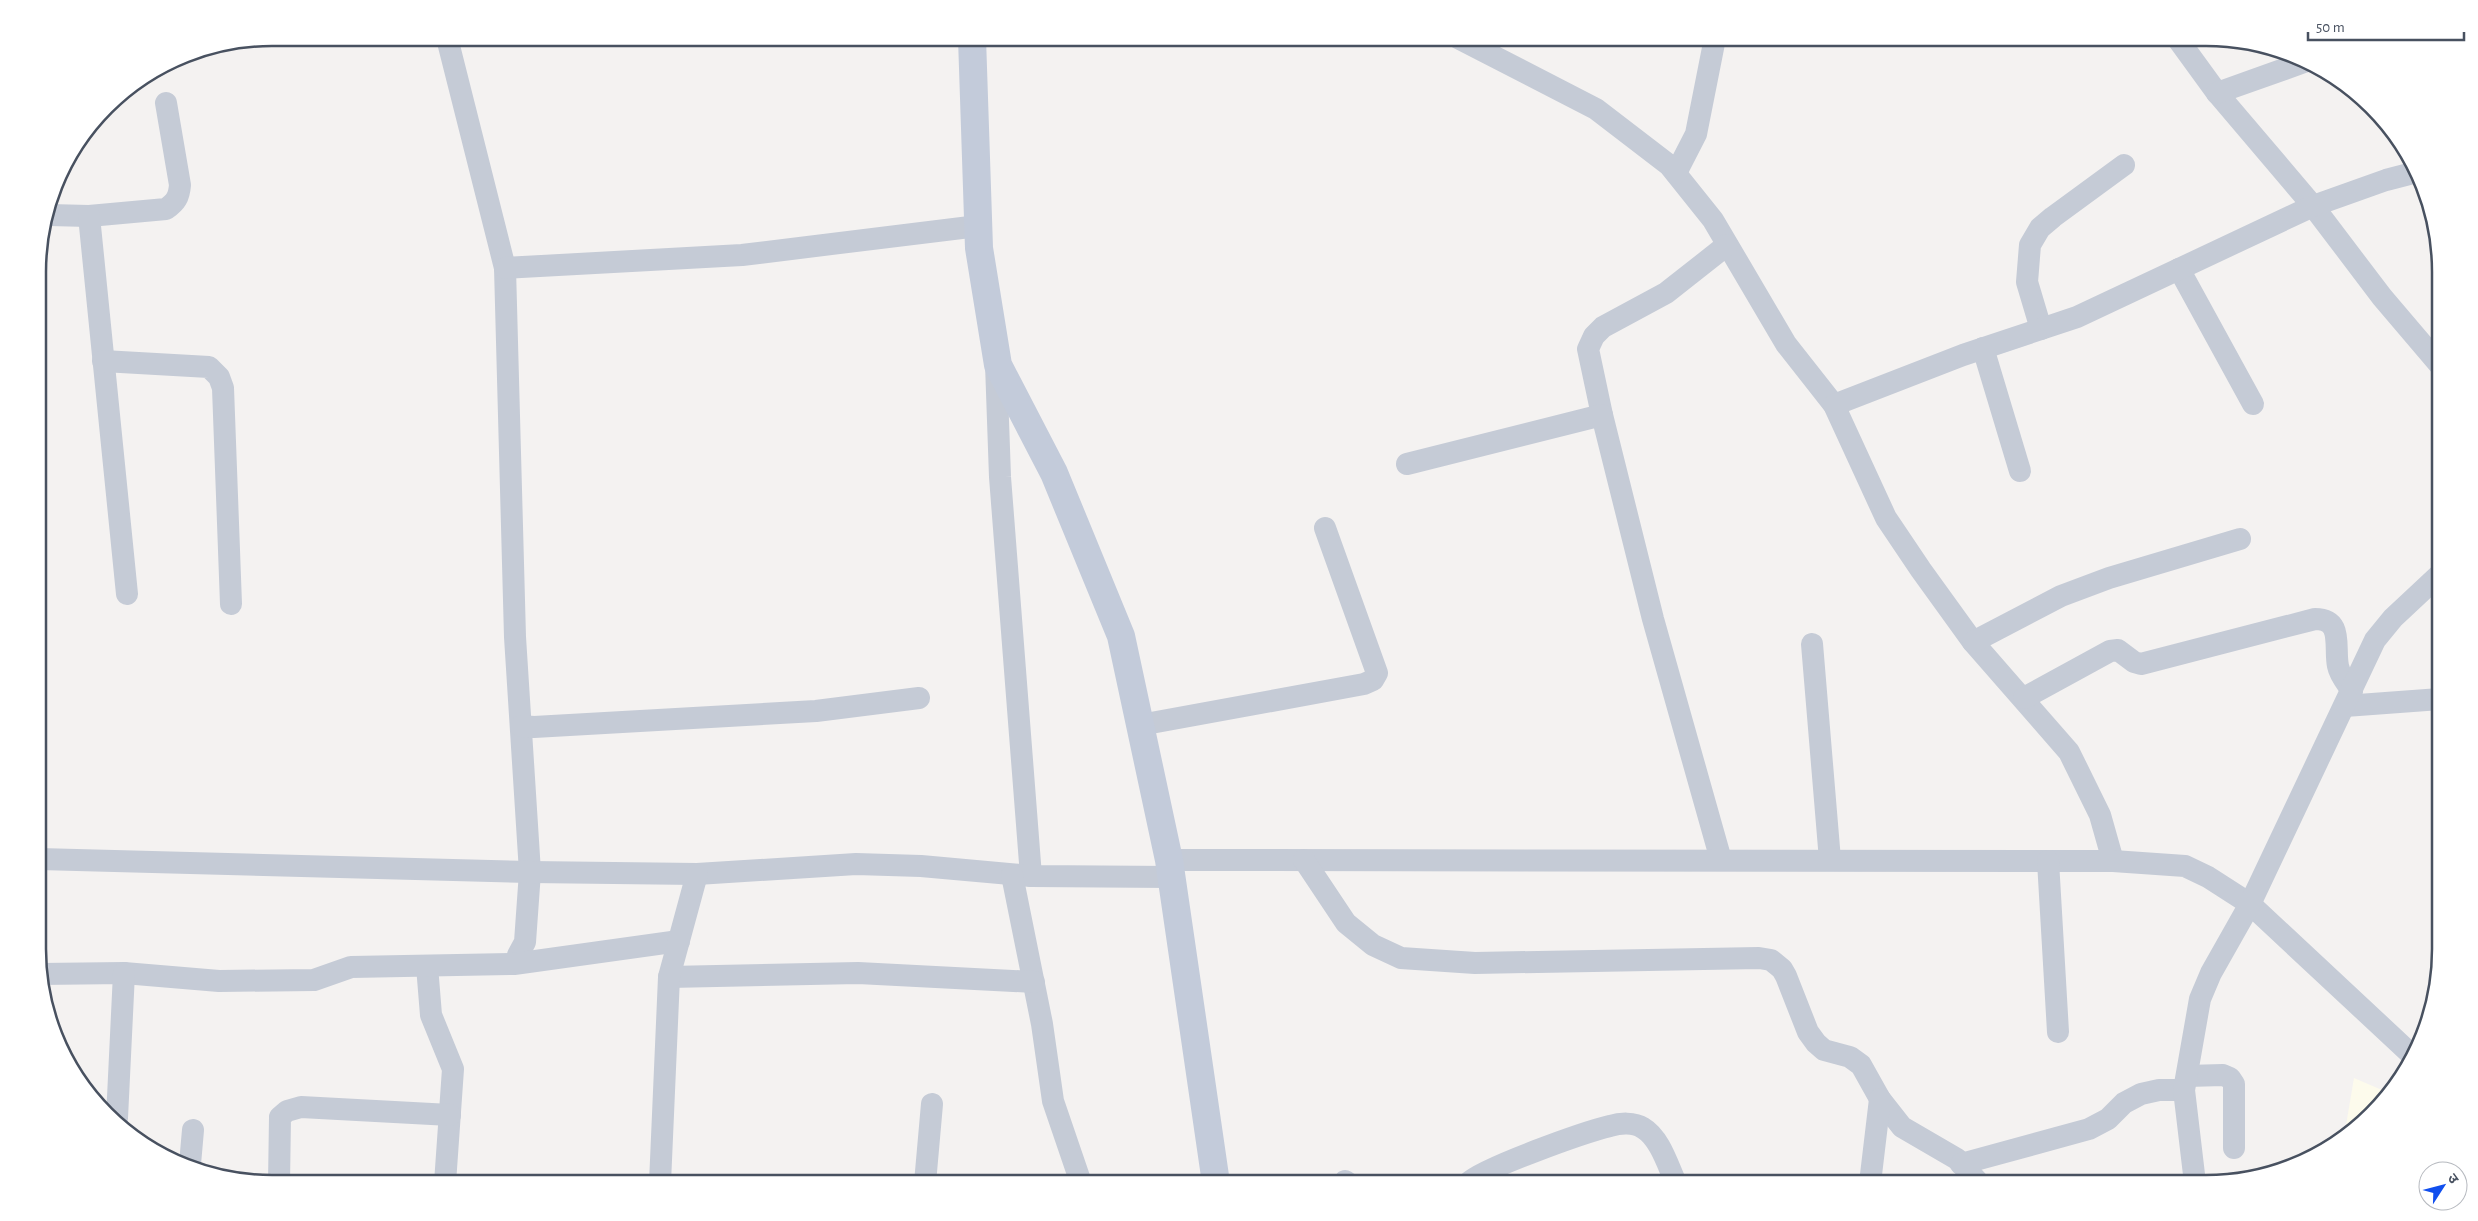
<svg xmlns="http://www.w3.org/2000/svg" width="2478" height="1221" viewBox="0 0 2478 1221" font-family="'Alegreya Sans','Noto Sans Devanagari',sans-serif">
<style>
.commercial{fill:#fdfbec}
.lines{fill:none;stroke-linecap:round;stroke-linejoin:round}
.street{stroke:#c5cbd6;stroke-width:22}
.secondary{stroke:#c3cbda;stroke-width:28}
.rim{fill:none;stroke:#485160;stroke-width:2.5}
</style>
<rect width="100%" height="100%" fill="#f4f2f1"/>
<path class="commercial" d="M 2354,1078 L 2389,1093 L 2383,1103 L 2344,1137 Z"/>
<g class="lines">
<g class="street">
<path d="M 447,38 L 505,268 L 515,637 L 530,872 L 525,942 L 518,955"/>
<path d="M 1458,38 L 1596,109 L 1669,165 L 1713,220 L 1786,344 L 1834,405 L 1886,518 L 1921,570 L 1973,642 L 2069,752 L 2100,815 L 2113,861"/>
<path d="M 2177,38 L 2217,93 L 2313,206 L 2382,297 L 2439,364"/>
<path d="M 2217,93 L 2307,61"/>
<path d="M 1676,173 L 1696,134 L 1715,38"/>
<path d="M 49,215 L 89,216 L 166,209 C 176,202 179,197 180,185 L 166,103"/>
<path d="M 89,216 L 127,594"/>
<path d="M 505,268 L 742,255 L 978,226"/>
<path d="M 2179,269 L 2253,404"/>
<path d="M 2041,329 L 2027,282 L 2030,245 L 2040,228 L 2053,217 L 2124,165"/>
<path d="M 1983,348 L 2020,471"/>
<path d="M 103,361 L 209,367 L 219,377 L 223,388 L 231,604"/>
<path d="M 996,364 L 1000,477 L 1031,876"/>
<path d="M 1834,405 L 1963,355 L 2077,317 L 2313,206 L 2386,180 L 2413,173"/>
<path d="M 1602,415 L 1588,349 L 1594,336 L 1603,327 L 1666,293 L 1727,245"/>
<path d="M 1407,464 L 1602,415 L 1653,619 L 1721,860"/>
<path d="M 1973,642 L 2061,596 L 2109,578 L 2240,539"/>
<path d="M 1812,644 L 1830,860"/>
<path d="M 2024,698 L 2110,651 L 2118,650 L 2134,662 L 2141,664 L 2315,619 C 2344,619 2334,647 2338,666 C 2340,676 2347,683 2352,691"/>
<path d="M 2345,706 L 2440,699"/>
<path d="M 1140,725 L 1364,684 L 1373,680 L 1377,673 L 1325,528"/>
<path d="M 521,726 L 534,727 L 816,711 L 919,698"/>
<path d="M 39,859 L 530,872 L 697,874 L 856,864 L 921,866 L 1031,876 L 1172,877"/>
<path d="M 1169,860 L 2113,861 L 2185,866 L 2208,877 L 2250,904 L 2414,1057"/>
<path d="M 1304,860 L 1346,923 L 1373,945 L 1401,958 L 1475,963 L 1759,958 L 1771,960 L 1782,969 L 1786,976 L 1808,1032 L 1816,1043 L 1824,1050 L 1850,1057 L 1861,1065 L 1880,1099 L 1902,1127 L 1957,1159 L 1979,1183"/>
<path d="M 2048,861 L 2058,1032"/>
<path d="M 1012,875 L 1042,1024 L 1053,1101 L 1081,1183"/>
<path d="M 427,966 L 431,1015 L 453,1069 L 445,1183"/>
<path d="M 40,974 L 124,973 L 219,981 L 314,980 L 351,967 L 514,964 L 679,941"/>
<path d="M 669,977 L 858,973 L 1034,982"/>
<path d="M 2187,1076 L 2223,1075 L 2230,1078 L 2234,1084 L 2234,1148"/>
<path d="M 117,1118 L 124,973"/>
<path d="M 190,1164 L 193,1130"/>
<path d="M 1961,1164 L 2089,1129 L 2108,1119 L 2124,1103 L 2141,1094 L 2159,1090 L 2184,1090"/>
<path d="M 1345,1181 L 1348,1183"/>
<path d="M 279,1183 L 280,1117 L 287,1111 L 301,1107 L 450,1115"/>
<path d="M 660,1183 L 669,977 L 697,874"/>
<path d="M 925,1183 L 932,1104"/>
<path d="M 1468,1183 C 1483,1168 1585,1132 1610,1126 C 1620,1123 1634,1122 1643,1128 C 1660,1138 1668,1166 1676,1183"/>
<path d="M 1870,1183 L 1880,1099"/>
<path d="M 2195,1183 L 2184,1090 L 2200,999 L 2211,973 L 2250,904 L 2375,640 L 2393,618 L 2439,575"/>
</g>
<path class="secondary" d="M 972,38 L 979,248 L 998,365 L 1054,473 L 1121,636 L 1169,860 L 1216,1183"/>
</g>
<path d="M0 0H2478V1221H0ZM272 46H2206A226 226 0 0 1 2432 272V949A226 226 0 0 1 2206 1175H272A226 226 0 0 1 46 949V272A226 226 0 0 1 272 46Z" fill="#fff" fill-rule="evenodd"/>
<path class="rim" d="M272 46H2206A226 226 0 0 1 2432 272V949A226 226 0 0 1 2206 1175H272A226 226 0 0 1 46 949V272A226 226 0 0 1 272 46Z"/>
<g transform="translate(2443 1186) rotate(54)"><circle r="24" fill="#ffffff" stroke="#b6b9bf"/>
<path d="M0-4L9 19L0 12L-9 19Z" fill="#114fee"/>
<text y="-8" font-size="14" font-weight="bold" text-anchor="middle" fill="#485160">उ</text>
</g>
<path d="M2308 32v8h156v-8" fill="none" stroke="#485160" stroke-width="2.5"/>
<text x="2316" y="32" font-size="15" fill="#485160" stroke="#ffffff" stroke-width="4" paint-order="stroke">50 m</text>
</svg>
